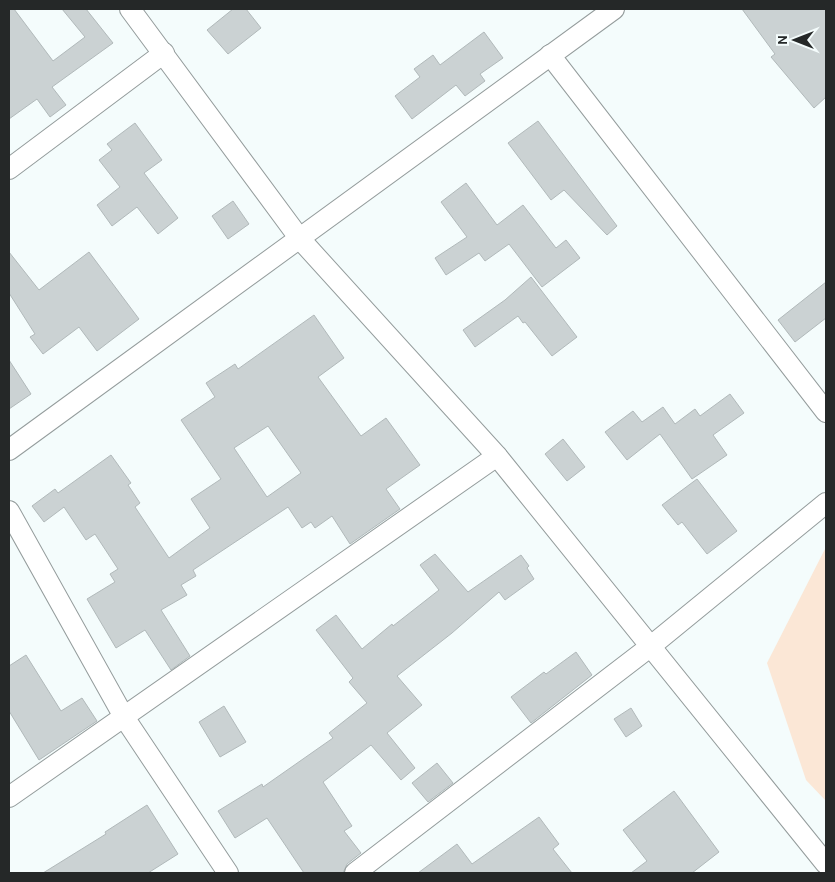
<svg xmlns="http://www.w3.org/2000/svg" width="835" height="882" viewBox="0 0 835 882" font-family="Karla,sans-serif">
<style>
.green{fill:#fbe7d6}
.building{fill:#cbd2d3;stroke:#b1b9ba;fill-rule:evenodd}
.lines{fill:none;stroke-linecap:round;stroke-linejoin:round}
.street-casing{stroke:#949c9c;stroke-width:22}
.street{stroke:#fff;stroke-width:20}
</style>
<rect width="100%" height="100%" fill="#f4fcfc"/>
<path class="green" d="M 826,547 L 826,801 L 806,780 L 767,663 Z"/>
<g class="building">
<path d="M 9,9 L 14,9 L 53,61 L 85,37 L 62,9 L 86,9 L 113,43 L 52,87 L 66,105 L 50,117 L 37,99 L 9,119 Z"/>
<path d="M 233,9 L 246,9 L 261,28 L 228,54 L 207,30 Z"/>
<path d="M 742,9 L 826,9 L 826,97 L 814,108 L 771,57 L 775,54 Z"/>
<path d="M 484,32 L 503,58 L 480,74 L 485,81 L 465,96 L 456,85 L 412,119 L 395,96 L 420,77 L 414,69 L 433,55 L 440,65 Z"/>
<path d="M 538,121 L 617,226 L 607,235 L 564,190 L 551,200 L 508,143 Z"/>
<path d="M 135,123 L 162,160 L 144,173 L 178,218 L 158,234 L 137,207 L 112,226 L 97,205 L 120,187 L 99,160 L 112,150 L 107,144 Z"/>
<path d="M 466,183 L 497,225 L 523,205 L 556,248 L 566,240 L 580,258 L 542,287 L 509,244 L 485,261 L 479,253 L 446,275 L 435,258 L 467,237 L 441,202 Z"/>
<path d="M 233,201 L 249,224 L 228,239 L 212,216 Z"/>
<path d="M 9,252 L 39,290 L 89,252 L 139,319 L 97,351 L 79,327 L 43,354 L 30,337 L 35,334 L 9,293 Z"/>
<path d="M 531,277 L 577,337 L 552,356 L 525,322 L 523,323 L 518,316 L 475,347 L 463,330 L 505,300 Z"/>
<path d="M 826,282 L 826,318 L 795,342 L 778,320 Z"/>
<path d="M 314,315 L 344,358 L 318,377 L 361,436 L 386,418 L 420,465 L 386,489 L 400,509 L 350,544 L 332,516 L 315,528 L 311,522 L 302,528 L 288,507 L 193,570 L 196,576 L 181,585 L 187,595 L 161,610 L 190,656 L 171,670 L 145,630 L 116,648 L 87,599 L 115,582 L 110,574 L 118,569 L 95,534 L 86,540 L 64,507 L 44,522 L 32,506 L 55,489 L 58,493 L 111,455 L 131,483 L 128,485 L 140,503 L 135,507 L 169,558 L 210,528 L 191,499 L 221,479 L 181,420 L 215,397 L 206,383 L 235,364 L 238,369 ZM 268,426 L 301,473 L 267,497 L 234,448 Z"/>
<path d="M 9,360 L 31,394 L 9,409 Z"/>
<path d="M 730,394 L 744,413 L 713,435 L 727,455 L 692,479 L 660,434 L 627,460 L 605,432 L 633,411 L 642,422 L 663,407 L 675,424 L 695,409 L 700,416 Z"/>
<path d="M 563,439 L 585,467 L 567,481 L 545,454 Z"/>
<path d="M 697,479 L 737,531 L 707,554 L 682,522 L 678,525 L 662,505 Z"/>
<path d="M 435,554 L 468,592 L 521,555 L 529,566 L 527,568 L 534,579 L 505,600 L 499,592 L 452,633 L 397,676 L 422,705 L 387,733 L 415,768 L 401,780 L 371,745 L 323,782 L 352,826 L 344,831 L 361,853 L 347,864 L 343,873 L 304,873 L 267,818 L 235,838 L 218,811 L 262,784 L 263,787 L 333,738 L 329,733 L 367,703 L 349,682 L 353,678 L 316,630 L 336,615 L 362,649 L 392,624 L 393,626 L 439,590 L 420,565 Z"/>
<path d="M 576,652 L 592,675 L 531,723 L 511,697 L 544,672 L 546,674 Z"/>
<path d="M 26,655 L 61,711 L 82,698 L 97,721 L 39,760 L 9,711 L 9,666 Z"/>
<path d="M 224,706 L 246,742 L 220,757 L 199,722 Z"/>
<path d="M 631,708 L 642,726 L 626,737 L 614,719 Z"/>
<path d="M 437,763 L 453,783 L 428,802 L 412,783 Z"/>
<path d="M 674,791 L 719,852 L 692,873 L 631,873 L 647,861 L 623,830 Z"/>
<path d="M 147,805 L 178,854 L 148,873 L 43,873 L 106,834 L 105,832 Z"/>
<path d="M 539,817 L 559,844 L 553,849 L 572,873 L 418,873 L 457,844 L 472,864 Z"/>
</g>
<g class="lines">
<g class="street-casing">
<g id="street">
<path d="M 130,9 L 300,239 L 497,456 L 826,864"/>
<path d="M 550,55 L 826,412"/>
<path d="M 9,169 L 164,53"/>
<path d="M 9,450 L 614,9"/>
<path d="M 9,511 L 124,717 L 228,873"/>
<path d="M 9,797 L 497,456"/>
<path d="M 355,873 L 651,646 L 826,503"/>
</g>
</g>
<use href="#street" class="street"/>
</g>
<rect width="835" height="882" fill="none" stroke="#252828" stroke-width="20"/>
<g transform="translate(795 40) rotate(270)" stroke="#f4fcfc" stroke-width="4" paint-order="stroke">
<path d="M0-4L9 19L0 12L-9 19Z" fill="#252828"/>
<text y="-8" font-size="14" font-weight="bold" text-anchor="middle" fill="#252828">N</text>
</g>
</svg>
